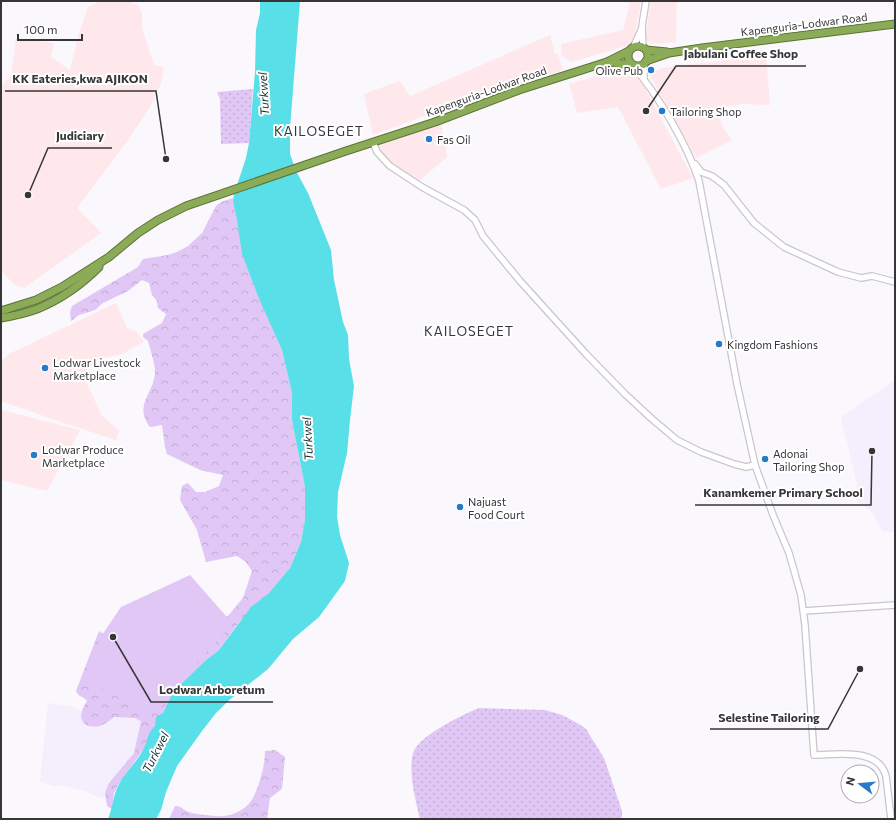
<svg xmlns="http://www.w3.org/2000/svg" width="896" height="820" viewBox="0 0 896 820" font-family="Commissioner,sans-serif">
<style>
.commercial{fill:#fee8eb}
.built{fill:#f5eefc}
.grass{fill:url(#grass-dots)}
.forest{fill:url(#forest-crowns)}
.green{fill:#e0c7f6}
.water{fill:#58dfe7}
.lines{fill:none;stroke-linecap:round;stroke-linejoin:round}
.tertiary-casing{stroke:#c9c6cc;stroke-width:8}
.trunk-casing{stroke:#5b7431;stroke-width:9}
.tertiary{stroke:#fff;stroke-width:5.5}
.trunk{stroke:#8cab58;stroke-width:7}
.poi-dot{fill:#257bc9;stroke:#fff;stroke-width:1.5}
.labels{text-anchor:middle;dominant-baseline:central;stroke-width:4;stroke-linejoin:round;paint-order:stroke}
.street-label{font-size:11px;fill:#363537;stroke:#fff}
.poi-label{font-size:11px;fill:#363537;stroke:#fff;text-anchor:start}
.water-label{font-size:12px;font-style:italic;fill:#182f31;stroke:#fff}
.quarter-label{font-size:13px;letter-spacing:1px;fill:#363537;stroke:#fff}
.leader{fill:none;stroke:#363537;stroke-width:1.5}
.callout-dot{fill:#363537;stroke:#fff;stroke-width:1.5}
.callout-label{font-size:12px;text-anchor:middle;font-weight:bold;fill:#363537;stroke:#fff;stroke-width:4;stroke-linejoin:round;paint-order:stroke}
</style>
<defs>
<pattern id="grass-dots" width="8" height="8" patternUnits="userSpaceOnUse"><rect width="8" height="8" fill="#e0c7f6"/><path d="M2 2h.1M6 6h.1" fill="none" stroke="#c1acd4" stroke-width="1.8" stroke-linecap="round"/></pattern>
<pattern id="forest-crowns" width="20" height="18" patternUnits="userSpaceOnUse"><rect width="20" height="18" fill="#e0c7f6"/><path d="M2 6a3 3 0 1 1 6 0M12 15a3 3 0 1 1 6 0" fill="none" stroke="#c1acd4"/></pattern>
</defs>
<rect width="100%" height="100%" fill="#faf7fd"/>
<g class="commercial">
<path d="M 105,1 L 128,1 L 138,5 L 142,12 L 142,28 L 154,65 L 161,66 L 164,69 L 161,83 L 150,107 L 128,140 L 77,208 L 101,233 L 24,288 L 14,284 L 1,271 L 1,86 L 11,76 L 16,38 L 54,43 L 51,57 L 70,70 L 78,36 L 88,7 L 99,2 Z"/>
<path d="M 630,1 L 641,1 L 633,42 L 629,45 L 572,62 L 562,56 L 561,44 L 623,30 Z"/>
<path d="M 651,1 L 670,1 L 677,2 L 676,42 L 652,44 L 645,40 Z"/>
<path d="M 550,35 L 555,54 L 558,54 L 563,70 L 432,113 L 373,135 L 364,94 L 400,81 L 410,96 Z"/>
<path d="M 766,55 L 770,105 L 742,104 L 715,109 L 723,127 L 732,140 L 696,158 L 649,74 L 662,68 Z"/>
<path d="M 607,73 L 623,74 L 640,79 L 693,178 L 661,189 L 618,107 L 577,113 L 569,84 Z"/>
<path d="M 441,122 L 447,157 L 419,181 L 385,160 L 377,143 Z"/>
<path d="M 116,303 L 127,328 L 137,332 L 144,342 L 122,354 L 95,360 L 83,375 L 102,416 L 119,430 L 116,440 L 58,421 L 1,401 L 1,361 L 11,353 Z"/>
<path d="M 1,410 L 80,430 L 47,491 L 1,480 Z"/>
</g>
<g class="built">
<path d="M 895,380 L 895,532 L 882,531 L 873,513 L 857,501 L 857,484 L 841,417 Z"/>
<path d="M 48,703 L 70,706 L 81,711 L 81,718 L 89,726 L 96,727 L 104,725 L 114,717 L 135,718 L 141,721 L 134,753 L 115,776 L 105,793 L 106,799 L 95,796 L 85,791 L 65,786 L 54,786 L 40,782 Z"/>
</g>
<g class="grass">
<path d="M 253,89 L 249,143 L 221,144 L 220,99 L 217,92 Z"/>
<path d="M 479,708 L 545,710 L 562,715 L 579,724 L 586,729 L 604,758 L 622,811 L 622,819 L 420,819 C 416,803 406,763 415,749 C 425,733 462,715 479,708 Z"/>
</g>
<g class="forest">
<path d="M 233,198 L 233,202 L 237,220 L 274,332 L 282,350 L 292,393 L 292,420 L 305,487 L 305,520 L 301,542 L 290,568 L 268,594 L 240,621 L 219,650 L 205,661 L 179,686 L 171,696 L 163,713 L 160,716 L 155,726 L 152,729 L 145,747 L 118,785 L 114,793 L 112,809 L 107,806 L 105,793 L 109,783 L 134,753 L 141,721 L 135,718 L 114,717 C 105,725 98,729 86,725 C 77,718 82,709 87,701 C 84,696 78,697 76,691 L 99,631 L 113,640 L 216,622 L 228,616 L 243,598 L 252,571 L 246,562 L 237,556 L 206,562 L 197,530 L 180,500 L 182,486 L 188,483 L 196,492 L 205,492 L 219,486 L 223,475 L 200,470 L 167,454 L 165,447 L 162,425 L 150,427 C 133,404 154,395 155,372 C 155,363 150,349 148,341 L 143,337 L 143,334 L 162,323 L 166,314 L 158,308 L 157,301 L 152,295 L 149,283 L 142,280 L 128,291 L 103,303 L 95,310 L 79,315 L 71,321 L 70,312 L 72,306 L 138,267 L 143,259 L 168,255 L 177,252 L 188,246 L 202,233 L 216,206 L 221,202 Z"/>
<path d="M 275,750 L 285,757 L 282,789 L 270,798 L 267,819 L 169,819 L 175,806 C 184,807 182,810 189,812 C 197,815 207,815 216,816 C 228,818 244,811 251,801 C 259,789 265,765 265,751 Z"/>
</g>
<path class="green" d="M 190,575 L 233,624 L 149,713 L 83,679 L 100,638 L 121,607 Z"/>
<path class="water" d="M 260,1 L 300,1 L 290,128 L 290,154 L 296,171 L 308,193 L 331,250 L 334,280 L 343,322 L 348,335 L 349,359 L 354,386 L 350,420 L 347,453 L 338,492 L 337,517 L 340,535 L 349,563 L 345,581 L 319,617 L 293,639 L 268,669 L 228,701 L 216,713 L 202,731 L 177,766 L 166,792 L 161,810 L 156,819 L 108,819 C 113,807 113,795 119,784 C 126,771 138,761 144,748 C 148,740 148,731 155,726 L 156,717 L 163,713 L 171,696 L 179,686 L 205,661 L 219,650 L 251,607 L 268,594 L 290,568 L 301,542 L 305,520 L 305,487 L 292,420 L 292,393 L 282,350 L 260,301 L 242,254 L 237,220 L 233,202 L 234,194 L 246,158 L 249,143 L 255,72 L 256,30 L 260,13 Z"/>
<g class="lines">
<g class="tertiary-casing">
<g id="tertiary">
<path d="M 633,48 L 642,28"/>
<path d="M 643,48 L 642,26 L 646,1"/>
<path d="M 644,63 L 644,79"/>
<path d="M 633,66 C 658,95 687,144 699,181 L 737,384 L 755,465 L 773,515 L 789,553 L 801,595 L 805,625 L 814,755 C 837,755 878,747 886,776 L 891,819"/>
<path d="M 373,142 L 377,152 L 390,166 L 422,187 L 464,210 L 475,220 L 483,236 L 520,281 L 587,355 L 625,394 L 652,419 L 677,440 L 701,452 L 734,464 L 746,467 L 755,465"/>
<path d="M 695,164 L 701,172 L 712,176 L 724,185 L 754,223 L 784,247 L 838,272 L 861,278 L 872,276 L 895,282"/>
<path d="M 804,611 L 895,605"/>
</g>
</g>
<g class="trunk-casing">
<g id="trunk">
<circle cx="638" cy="56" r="10"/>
<path d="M 646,50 L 667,52"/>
<path d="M 646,61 L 669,53 L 702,48 L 895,24"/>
<path d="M 607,62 L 631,65"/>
<path d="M 1,311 L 36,300 L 62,287 L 109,257 L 138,233 L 158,220 L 186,206 L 346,151 L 435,122 L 519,90 L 607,62 L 629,51"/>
<path d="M 1,318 C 13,316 26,313 37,309 C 59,300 82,284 99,267"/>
</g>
</g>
<use href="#tertiary" class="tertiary"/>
<use href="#trunk" class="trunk"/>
</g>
<g class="poi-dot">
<circle cx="651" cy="70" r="4"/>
<circle cx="662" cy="111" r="4"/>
<circle cx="429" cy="139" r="4"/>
<circle cx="719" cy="344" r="4"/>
<circle cx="45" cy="368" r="4"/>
<circle cx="34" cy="455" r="4"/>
<circle cx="765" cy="459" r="4"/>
<circle cx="460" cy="507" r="4"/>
</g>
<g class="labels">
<g class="street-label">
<text transform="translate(804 24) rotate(-7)">Kapenguria-Lodwar Road</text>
<text transform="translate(486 91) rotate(-20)">Kapenguria-Lodwar Road</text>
</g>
<g class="poi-label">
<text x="643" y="70" text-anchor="end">Olive Pub</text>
<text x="670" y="111">Tailoring Shop</text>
<text x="437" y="139">Fas Oil</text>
<text x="727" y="344">Kingdom Fashions</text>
<text x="53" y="362">Lodwar Livestock<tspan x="53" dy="13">Marketplace</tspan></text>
<text x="42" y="449">Lodwar Produce<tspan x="42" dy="13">Marketplace</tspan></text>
<text x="773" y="453">Adonai<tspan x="773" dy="13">Tailoring Shop</tspan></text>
<text x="468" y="501">Najuast<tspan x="468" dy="13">Food Court</tspan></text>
</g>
<g class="water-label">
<text transform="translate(263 94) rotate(-93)">Turkwel</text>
<text transform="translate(307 439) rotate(-93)">Turkwel</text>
<text transform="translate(155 752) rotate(-63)">Turkwel</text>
</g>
<g class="quarter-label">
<text x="319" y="131">KAILOSEGET</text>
<text x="469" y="331">KAILOSEGET</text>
</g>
</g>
<path class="leader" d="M646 111L676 66H806M166 159L156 91H5M28 195L48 148H112M872 451L871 505H695M113 637L151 702H273M860 669L828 729H710"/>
<g class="callout-dot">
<circle cx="646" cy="111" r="4"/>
<circle cx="166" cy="159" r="4"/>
<circle cx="28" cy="195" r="4"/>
<circle cx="872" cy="451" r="4"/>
<circle cx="113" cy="637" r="4"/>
<circle cx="860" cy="669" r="4"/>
</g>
<g class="callout-label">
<text x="741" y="58">Jabulani Coffee Shop</text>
<text x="80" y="83">KK Eateries,kwa AJIKON</text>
<text x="80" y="140">Judiciary</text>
<text x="783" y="497">Kanamkemer Primary School</text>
<text x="212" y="694">Lodwar Arboretum</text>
<text x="769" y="722">Selestine Tailoring</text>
</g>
<rect width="896" height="820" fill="none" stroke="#363537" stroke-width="4"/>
<g transform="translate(860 784) rotate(286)"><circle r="19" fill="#ffffff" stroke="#afaeaf"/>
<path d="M0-3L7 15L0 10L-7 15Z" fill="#257bc9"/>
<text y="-6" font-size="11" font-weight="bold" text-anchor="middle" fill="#363537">N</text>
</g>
<path d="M18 34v6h64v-6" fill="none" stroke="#363537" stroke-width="2"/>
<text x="24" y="34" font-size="12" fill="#363537" stroke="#ffffff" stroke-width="3" paint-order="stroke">100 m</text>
</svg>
